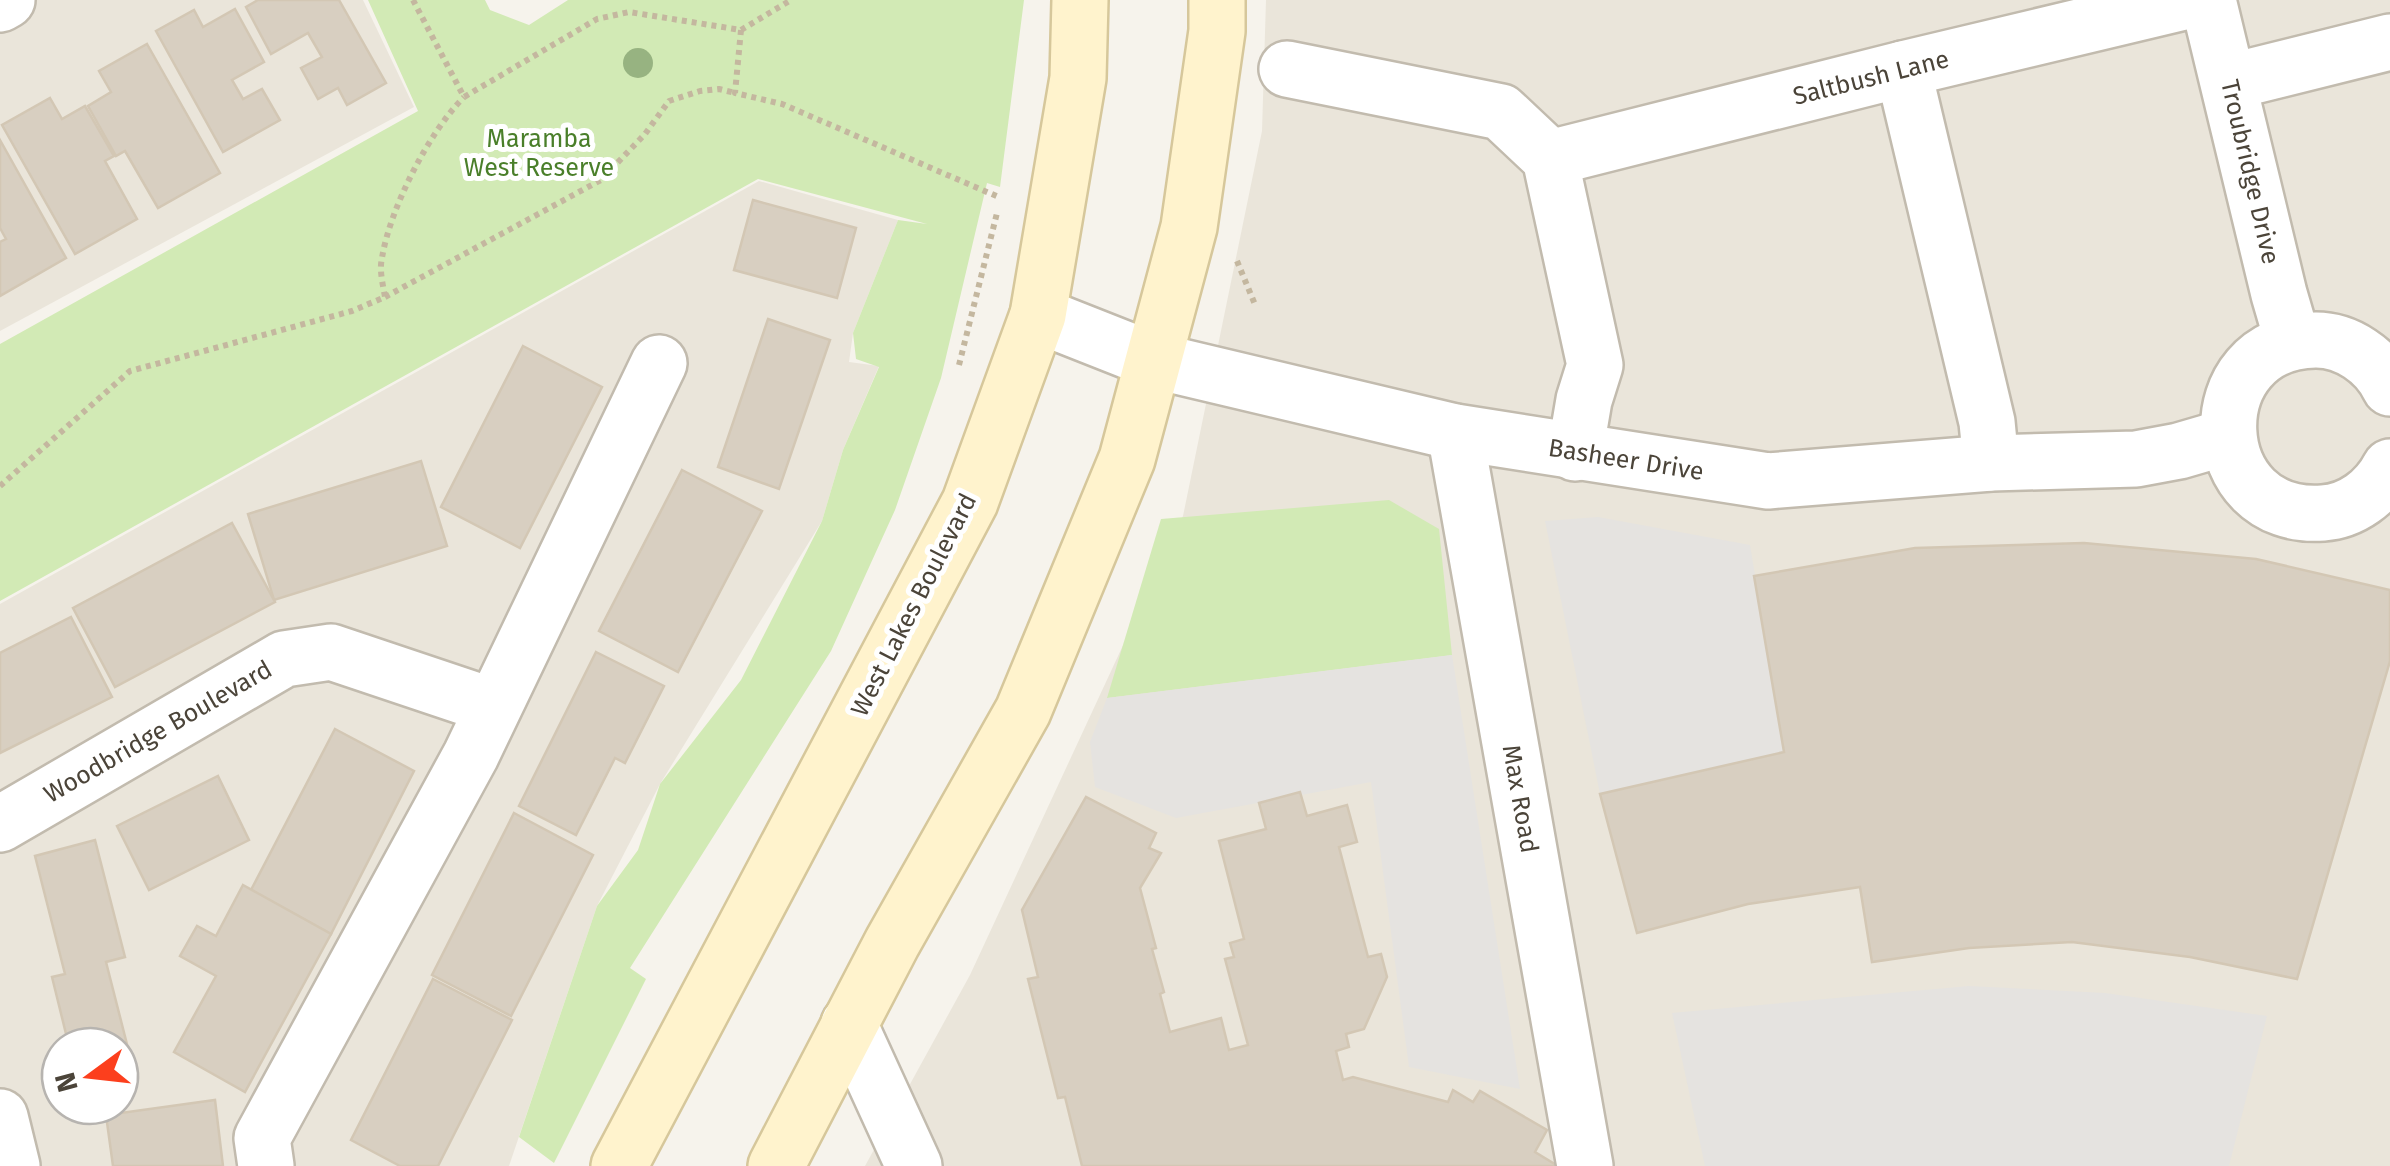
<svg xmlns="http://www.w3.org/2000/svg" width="2390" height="1166" viewBox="0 0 2390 1166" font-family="'Fira Sans',sans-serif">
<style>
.residential{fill:#eae5da;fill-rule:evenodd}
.green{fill:#d2eab5}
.parking{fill:#e5e3e0}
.building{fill:#d8cfc1;stroke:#d3c7b4;stroke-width:2.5}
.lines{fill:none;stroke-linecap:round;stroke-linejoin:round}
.minor-casing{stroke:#c2bbae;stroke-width:60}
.secondary-casing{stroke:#d6c79b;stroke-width:60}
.path{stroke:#c4b79f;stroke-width:6;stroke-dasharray:5 5;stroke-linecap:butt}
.minor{stroke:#fff;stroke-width:55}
.secondary{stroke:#fff3cd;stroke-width:55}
.tree{fill:#97b381}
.labels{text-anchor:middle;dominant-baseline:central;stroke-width:10;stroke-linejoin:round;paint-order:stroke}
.street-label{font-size:25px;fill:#4b4439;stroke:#fff}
.park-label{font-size:25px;fill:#4a7f2a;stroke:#fff}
</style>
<rect width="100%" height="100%" fill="#f6f3ec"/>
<g class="residential">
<path d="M 0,0 L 363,0 L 414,107 L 0,331 Z"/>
<path d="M 1266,0 L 2390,0 L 2390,1166 L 865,1166 L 970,975 L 1183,516 L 1262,131 Z"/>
<path d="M 759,181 L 898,220 L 853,333 L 849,362 L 879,366 L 843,450 L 822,521 L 660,784 L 597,906 L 509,1166 L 0,1166 L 0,604 ZM 60,1046 L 120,1046 L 120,1106 L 60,1106 Z"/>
</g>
<g class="green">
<path d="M 368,0 L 485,0 L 490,10 L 529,25 L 568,0 L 1024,0 L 1000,187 L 987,183 L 941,378 L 895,510 L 831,651 L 630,968 L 646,979 L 554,1163 L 519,1137 L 597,906 L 638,850 L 660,784 L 741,680 L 822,521 L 843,450 L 879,367 L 856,359 L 853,333 L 898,220 L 927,224 L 758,179 L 0,601 L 0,344 L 418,111 Z"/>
<path d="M 1389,500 L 1439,529 L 1452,655 L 1107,698 L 1161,519 Z"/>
</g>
<g class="parking">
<path d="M 1598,517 L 1750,545 L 1784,752 L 1600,794 L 1545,521 Z"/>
<path d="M 1452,655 L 1520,1089 L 1409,1067 L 1371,782 L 1176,818 L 1095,787 L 1090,742 L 1107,698 Z"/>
<path d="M 1969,986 L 2105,993 L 2267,1016 L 2229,1166 L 1705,1166 L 1672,1013 Z"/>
</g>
<g class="building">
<path d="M 258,0 L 339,0 L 386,83 L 347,105 L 338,88 L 318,99 L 301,68 L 322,57 L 308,33 L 271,54 L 246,7 Z"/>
<path d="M 235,9 L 264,62 L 232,80 L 243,99 L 262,89 L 280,120 L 223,152 L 156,31 L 194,10 L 203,27 Z"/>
<path d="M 147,44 L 220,173 L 158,208 L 125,151 L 116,156 L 88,106 L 111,92 L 99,71 Z"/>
<path d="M 50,98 L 62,119 L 85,106 L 114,156 L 105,161 L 137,219 L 75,254 L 2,125 Z"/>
<path d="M 0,140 L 66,258 L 0,296 L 0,242 L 6,239 L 0,228 Z"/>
<path d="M 753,200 L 856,228 L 837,298 L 734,270 Z"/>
<path d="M 768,319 L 830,340 L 779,489 L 718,467 Z"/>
<path d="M 523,346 L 602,387 L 520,548 L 441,507 Z"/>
<path d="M 421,461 L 447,546 L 274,600 L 248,514 Z"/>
<path d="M 682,470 L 762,511 L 678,672 L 599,631 Z"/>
<path d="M 232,523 L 275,602 L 115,687 L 73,608 Z"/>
<path d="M 2084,543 L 2256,559 L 2390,590 L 2390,661 L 2297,979 L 2190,957 L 2072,942 L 1969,948 L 1872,962 L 1860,887 L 1748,904 L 1637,933 L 1600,794 L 1784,752 L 1754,576 L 1915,548 Z"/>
<path d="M 71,617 L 112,697 L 0,753 L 0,653 Z"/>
<path d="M 596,652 L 664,686 L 625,763 L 615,758 L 576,835 L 519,806 Z"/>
<path d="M 335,729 L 414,771 L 331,934 L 251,890 Z"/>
<path d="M 218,776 L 249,840 L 149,890 L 117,826 Z"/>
<path d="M 1300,792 L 1307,816 L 1347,805 L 1357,842 L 1339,847 L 1368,957 L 1381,954 L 1387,977 L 1364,1029 L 1346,1034 L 1349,1047 L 1336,1051 L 1343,1080 L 1353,1077 L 1448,1102 L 1453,1090 L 1473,1102 L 1480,1091 L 1547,1130 L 1535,1152 L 1558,1166 L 1082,1166 L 1065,1097 L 1058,1098 L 1028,979 L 1038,977 L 1022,910 L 1086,797 L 1156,833 L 1149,848 L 1161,853 L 1140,888 L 1156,948 L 1152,949 L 1164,992 L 1160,994 L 1170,1032 L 1221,1018 L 1229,1050 L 1248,1045 L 1225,959 L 1234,957 L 1230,943 L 1244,939 L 1219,841 L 1266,829 L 1259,803 Z"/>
<path d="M 514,813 L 593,855 L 511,1016 L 432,975 Z"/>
<path d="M 95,840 L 125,957 L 106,962 L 131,1060 L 120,1062 L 120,1046 L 69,1046 L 52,977 L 65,974 L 35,856 Z"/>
<path d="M 243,885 L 331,934 L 245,1092 L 174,1052 L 216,976 L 180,956 L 197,926 L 216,936 Z"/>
<path d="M 433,979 L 512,1020 L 438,1166 L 400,1166 L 351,1140 Z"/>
<path d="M 215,1100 L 223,1166 L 113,1166 L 106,1115 Z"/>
</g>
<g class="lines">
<g class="minor-casing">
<g id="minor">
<path d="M 2208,0 L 2279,294 L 2293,342"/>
<path d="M 0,4 L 7,0"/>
<path d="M 1287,69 L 1501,112 L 1550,158 L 1595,365 L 1584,400 L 1575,453"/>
<path d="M 1903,69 L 1987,422 L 1991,463"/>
<path d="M 2229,82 L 2390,42"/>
<path d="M 1550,158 L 1903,69 L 2192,0"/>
<path d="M 1038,315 L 1152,360 L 1455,432 L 1768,481 L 1991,463 L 2136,459 L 2179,451 L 2227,437"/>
<path d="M 2390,388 C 2377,361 2347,340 2316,340 C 2195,341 2202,522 2323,513 C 2352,511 2377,492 2390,467"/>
<path d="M 1455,432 L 1585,1166"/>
<path d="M 0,824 L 284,659 L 331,652 L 492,706"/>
<path d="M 849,1024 L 914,1166"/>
<path d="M 0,1117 L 12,1166"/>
<path d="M 266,1166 L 262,1138 L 471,755 L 659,363"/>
</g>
</g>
<g class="secondary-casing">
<g id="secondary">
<path d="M 619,1166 L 970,502 L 1038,315 L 1078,78 L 1080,0"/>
<path d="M 776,1166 L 892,943 L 1023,711 L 1127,459 L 1189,227 L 1217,31 L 1217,0"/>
</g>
</g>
<g class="path">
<path d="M 413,0 L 464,97 L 597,19 L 629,12 L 741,30 L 791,0"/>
<path d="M 741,30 L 735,93 L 782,104 L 1001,198"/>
<path d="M 1237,261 L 1256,307"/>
<path d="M 385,297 L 601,180 L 645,134 L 669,101 L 700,91 L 719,89 L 735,93"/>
<path d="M 959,365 L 997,213"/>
<path d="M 0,486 L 130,371 L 352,311 L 385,297 C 383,285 379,270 382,258 C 390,208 429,132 464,97"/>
</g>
<use href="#minor" class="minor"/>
<use href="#secondary" class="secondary"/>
</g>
<circle class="tree" cx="638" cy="63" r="15"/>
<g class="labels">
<g class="street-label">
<text transform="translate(1871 78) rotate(-14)">Saltbush Lane</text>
<text transform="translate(2250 172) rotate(77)">Troubridge Drive</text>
<text transform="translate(1626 460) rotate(9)">Basheer Drive</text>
<text transform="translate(914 605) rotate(-63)">West Lakes Boulevard</text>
<text transform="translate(158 732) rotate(-30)">Woodbridge Boulevard</text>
<text transform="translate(1520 799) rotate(80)">Max Road</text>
</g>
<g class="park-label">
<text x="539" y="139">Maramba<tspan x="539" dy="29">West Reserve</tspan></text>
</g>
</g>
<g transform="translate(90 1076) rotate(255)"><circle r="48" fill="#ffffff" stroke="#b7b4b0" stroke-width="2.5"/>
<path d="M0-8L18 38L0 25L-18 38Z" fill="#fc3f1d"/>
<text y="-15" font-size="28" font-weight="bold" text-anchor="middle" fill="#4b4439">N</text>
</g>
</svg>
